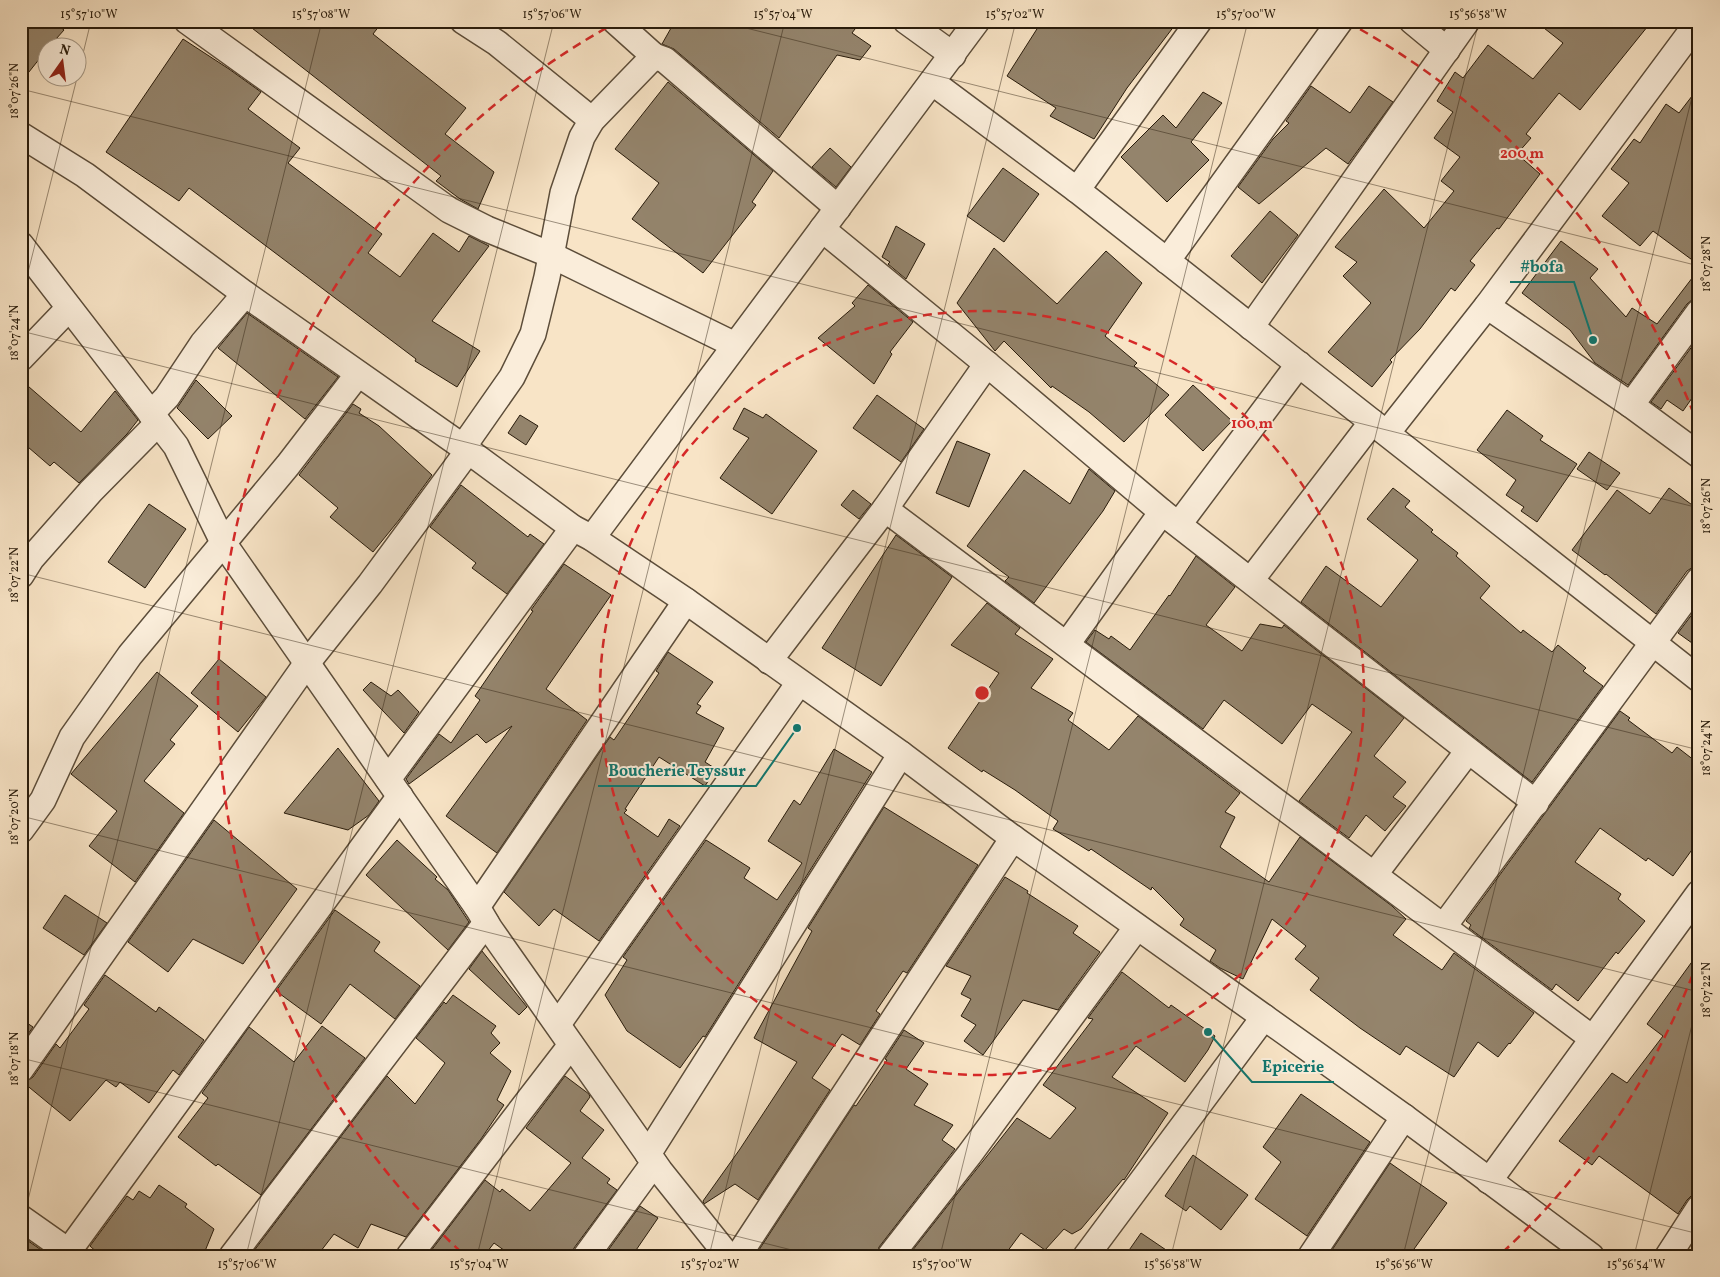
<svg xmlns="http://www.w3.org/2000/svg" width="1720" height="1277" viewBox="0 0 1720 1277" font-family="Vollkorn,serif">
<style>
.building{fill:#94846c;stroke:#281b0b}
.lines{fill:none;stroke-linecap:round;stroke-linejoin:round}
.minor-casing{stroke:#5c4d3a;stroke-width:28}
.minor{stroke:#faedda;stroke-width:25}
.ticks{fill:none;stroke:#281b0b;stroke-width:1;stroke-opacity:0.45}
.ring{fill:none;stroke:#d62828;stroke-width:2.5;stroke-dasharray:9 6}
.centre{fill:#d62828;stroke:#faedda;stroke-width:2.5}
.ring-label{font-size:15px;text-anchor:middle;font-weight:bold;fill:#d62828;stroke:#faedda;stroke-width:4;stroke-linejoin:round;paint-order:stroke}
.leader{fill:none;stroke:#0f766e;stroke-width:2}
.callout-dot{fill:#0f766e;stroke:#faedda;stroke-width:2}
.callout-label{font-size:16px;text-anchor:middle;font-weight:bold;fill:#0f766e;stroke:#faedda;stroke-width:4;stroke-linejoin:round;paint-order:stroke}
.neatline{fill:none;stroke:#281b0b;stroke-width:2}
.ticks-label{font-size:12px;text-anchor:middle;fill:#281b0b}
</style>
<rect width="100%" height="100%" fill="#f8e4c6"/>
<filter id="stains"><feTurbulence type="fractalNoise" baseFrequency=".004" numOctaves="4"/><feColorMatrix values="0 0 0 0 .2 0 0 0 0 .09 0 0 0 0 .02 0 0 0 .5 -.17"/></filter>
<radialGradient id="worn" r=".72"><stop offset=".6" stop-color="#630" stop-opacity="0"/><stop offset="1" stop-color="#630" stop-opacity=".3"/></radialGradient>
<g class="building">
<path d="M 21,21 L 53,21 L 64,30 L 48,48 L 21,82 Z"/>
<path d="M 243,21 L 383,21 L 373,34 L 466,108 L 445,134 L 494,172 L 478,209 L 460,199 L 436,181 L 441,176 Z"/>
<path d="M 675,21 L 845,21 L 855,29 L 852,33 L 871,46 L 860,60 L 837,55 L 779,138 L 674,49 L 662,44 Z"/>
<path d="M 1042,21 L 1178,21 L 1127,88 L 1094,139 L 1050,116 L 1056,108 L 1007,76 Z"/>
<path d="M 1535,21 L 1652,21 L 1580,110 L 1559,93 L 1526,134 L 1531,138 L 1517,154 L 1540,174 L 1499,229 L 1497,228 L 1470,261 L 1475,265 L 1455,291 L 1451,288 L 1420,329 L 1390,360 L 1392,362 L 1372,387 L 1328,352 L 1371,303 L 1343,276 L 1357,262 L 1335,247 L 1384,189 L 1424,228 L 1454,191 L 1441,181 L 1460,157 L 1434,138 L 1453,112 L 1437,101 L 1455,72 L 1463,78 L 1488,45 L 1533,79 L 1563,43 Z"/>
<path d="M 183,39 L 229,69 L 261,92 L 248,109 L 300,148 L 288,163 L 382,234 L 368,253 L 400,277 L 433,233 L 459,252 L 469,236 L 489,246 L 432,321 L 480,351 L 457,387 L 415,361 L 416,359 L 189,188 L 179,201 L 106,152 Z"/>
<path d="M 668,82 L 773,171 L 752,202 L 756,205 L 703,273 L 632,219 L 659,183 L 615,149 Z"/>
<path d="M 1311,86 L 1350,113 L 1369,86 L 1393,102 L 1348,164 L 1326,148 L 1259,204 L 1238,187 L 1273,139 L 1289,123 L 1286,121 Z"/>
<path d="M 1699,87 L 1699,265 L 1653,231 L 1640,246 L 1602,216 L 1629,183 L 1611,169 L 1634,139 L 1640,143 L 1666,104 L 1679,113 Z"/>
<path d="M 1203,92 L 1222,103 L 1191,142 L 1209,160 L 1167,202 L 1121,157 L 1163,115 L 1176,128 Z"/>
<path d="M 830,148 L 851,167 L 836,187 L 812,167 Z"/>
<path d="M 1003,168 L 1039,194 L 1004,242 L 967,216 Z"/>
<path d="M 1270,211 L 1298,235 L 1262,283 L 1231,256 Z"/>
<path d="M 896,226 L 925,244 L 906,279 L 888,264 L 890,262 L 882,257 Z"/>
<path d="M 1561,241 L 1598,269 L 1590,278 L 1626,317 L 1632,308 L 1657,324 L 1699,269 L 1699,298 L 1693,299 L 1687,304 L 1628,385 L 1595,363 L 1570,330 L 1522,293 Z"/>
<path d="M 994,248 L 1057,304 L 1106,251 L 1142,283 L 1105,336 L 1137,363 L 1134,366 L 1169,395 L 1124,442 L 1089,412 L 1052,386 L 1051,388 L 1004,341 L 995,351 L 957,303 Z"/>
<path d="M 868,285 L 913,322 L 890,352 L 892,354 L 874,384 L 818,338 L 855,306 L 852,303 Z"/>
<path d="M 247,313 L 338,377 L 305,419 L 218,348 Z"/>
<path d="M 1699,337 L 1699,388 L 1683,411 L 1667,400 L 1661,409 L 1651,402 Z"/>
<path d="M 21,380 L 81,432 L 115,391 L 138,420 L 127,434 L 79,483 L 54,462 L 50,466 L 21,441 Z"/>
<path d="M 196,380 L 232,416 L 208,439 L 177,408 Z"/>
<path d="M 1193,385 L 1232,421 L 1203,451 L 1165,415 Z"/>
<path d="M 877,395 L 924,429 L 901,462 L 853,428 Z"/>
<path d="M 353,404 L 361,409 L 359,413 L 379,426 L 432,475 L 399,520 L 373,552 L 330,517 L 338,508 L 299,475 Z"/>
<path d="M 744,408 L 763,418 L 766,414 L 817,451 L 772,514 L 720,478 L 749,438 L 733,429 Z"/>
<path d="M 1507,410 L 1543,436 L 1540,440 L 1577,464 L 1537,522 L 1521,511 L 1524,507 L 1506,495 L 1516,480 L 1477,450 Z"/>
<path d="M 520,415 L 538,426 L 526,445 L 508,433 Z"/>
<path d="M 957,441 L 990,454 L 969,507 L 936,493 Z"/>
<path d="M 1589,452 L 1620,473 L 1607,490 L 1577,469 Z"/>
<path d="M 1089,469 L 1115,491 L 1103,511 L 1034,603 L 1005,581 L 1009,577 L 967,546 L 1024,470 L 1070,504 Z"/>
<path d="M 461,485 L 528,537 L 530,534 L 544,544 L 507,594 L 472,568 L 476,563 L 430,527 Z"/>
<path d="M 1393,488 L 1410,501 L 1405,507 L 1433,530 L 1431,532 L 1458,553 L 1456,556 L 1490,586 L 1480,598 L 1521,633 L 1523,630 L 1552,652 L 1558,645 L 1586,668 L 1583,671 L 1603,686 L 1532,782 L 1301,602 L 1326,566 L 1381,607 L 1418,560 L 1367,519 Z"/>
<path d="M 1669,488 L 1699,510 L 1699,566 L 1693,567 L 1687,571 L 1656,614 L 1606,574 L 1605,575 L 1572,550 L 1617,490 L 1650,514 Z"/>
<path d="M 853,490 L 871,504 L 859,519 L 841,505 Z"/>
<path d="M 149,504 L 186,529 L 145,588 L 108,562 Z"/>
<path d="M 896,535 L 952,577 L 881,686 L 822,648 Z"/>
<path d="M 1196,556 L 1235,587 L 1206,625 L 1242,651 L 1260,624 L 1282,628 L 1284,625 L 1404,718 L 1374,756 L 1406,782 L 1393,797 L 1406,806 L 1385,831 L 1366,815 L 1349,838 L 1299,801 L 1352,732 L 1312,704 L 1282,744 L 1224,700 L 1203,729 L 1086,642 L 1095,630 L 1109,639 L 1111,636 L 1130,650 L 1169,595 L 1170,596 Z"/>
<path d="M 564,564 L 611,595 L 546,689 L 587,720 L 497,853 L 446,816 L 512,726 L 486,743 L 477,734 L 409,784 L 406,779 L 439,734 L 451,743 L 480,700 L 475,696 L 533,611 L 531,610 Z"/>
<path d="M 987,603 L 1020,628 L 1015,634 L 1053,659 L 1031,688 L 1073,713 L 1068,720 L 1109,750 L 1138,716 L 1240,793 L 1225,812 L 1235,817 L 1220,847 L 1269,882 L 1300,837 L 1392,906 L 1406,919 L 1393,935 L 1442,970 L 1454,953 L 1534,1013 L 1510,1044 L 1509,1043 L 1498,1057 L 1478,1042 L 1454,1077 L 1406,1046 L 1400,1055 L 1360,1028 L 1310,990 L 1319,978 L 1295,959 L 1306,946 L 1272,919 L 1243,979 L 1220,968 L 1210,961 L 1216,950 L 1180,925 L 1184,919 L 1152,887 L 1151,890 L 1091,849 L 1089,851 L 1053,829 L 1058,821 L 1015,790 L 983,770 L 982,772 L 948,748 L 999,673 L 951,645 Z"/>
<path d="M 1699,605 L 1699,648 L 1678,633 Z"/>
<path d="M 668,652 L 713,682 L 697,704 L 701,706 L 696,713 L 724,728 L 705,762 L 716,769 L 705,786 L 659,757 L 625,809 L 627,810 L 624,813 L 658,837 L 669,819 L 680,826 L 599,941 L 554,909 L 539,926 L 504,892 L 610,737 L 614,740 L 659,673 L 656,671 Z"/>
<path d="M 219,659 L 266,697 L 238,732 L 191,693 Z"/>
<path d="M 157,672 L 198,706 L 170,740 L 175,744 L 144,781 L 184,813 L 135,882 L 89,846 L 117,811 L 71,774 Z"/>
<path d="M 371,682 L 391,696 L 398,690 L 419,712 L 404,733 L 363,690 Z"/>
<path d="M 1620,711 L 1630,718 L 1628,720 L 1672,753 L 1677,747 L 1699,764 L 1699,840 L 1673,876 L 1648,858 L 1646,861 L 1600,828 L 1575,862 L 1621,894 L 1618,899 L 1645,921 L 1618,954 L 1616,952 L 1578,1001 L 1556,984 L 1552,990 L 1469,928 L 1471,925 L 1466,921 Z"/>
<path d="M 338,748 L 379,801 L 369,815 L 348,830 L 284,813 Z"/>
<path d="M 834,749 L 872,772 L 705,1037 L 703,1036 L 680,1068 L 627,1031 L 605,995 L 627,960 L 623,957 L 706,840 L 750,868 L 744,878 L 777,900 L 802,863 L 768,841 L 794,800 L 800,805 Z"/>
<path d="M 884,807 L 978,865 L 907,973 L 903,971 L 876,1011 L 880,1014 L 860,1045 L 842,1034 L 812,1078 L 830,1090 L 758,1200 L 735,1184 L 704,1204 L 703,1201 L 740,1149 L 797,1062 L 754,1038 L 812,931 L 808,928 Z"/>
<path d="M 214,820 L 297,889 L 243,964 L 193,939 L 168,972 L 128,942 Z"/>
<path d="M 397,840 L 437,877 L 435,879 L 448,890 L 469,922 L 448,950 L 366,875 Z"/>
<path d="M 1005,877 L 1028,891 L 1027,893 L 1078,926 L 1073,933 L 1100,952 L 1058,1010 L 1023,1000 L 983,1055 L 964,1041 L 976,1025 L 961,1016 L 971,999 L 961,994 L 971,976 L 946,966 Z"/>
<path d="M 65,895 L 107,923 L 84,955 L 43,928 Z"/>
<path d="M 335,910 L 380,942 L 374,951 L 420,986 L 395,1019 L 350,984 L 321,1024 L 276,991 Z"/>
<path d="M 482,951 L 527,1007 L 519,1015 L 469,969 Z"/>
<path d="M 1699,952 L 1699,1194 L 1692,1195 L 1687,1200 L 1678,1214 L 1599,1156 L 1592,1165 L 1559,1141 L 1612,1073 L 1627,1083 L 1663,1036 L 1647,1024 Z"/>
<path d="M 1122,972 L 1169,1008 L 1171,1005 L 1215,1036 L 1208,1050 L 1185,1082 L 1136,1046 L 1112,1077 L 1168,1113 L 1124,1180 L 1123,1179 L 1081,1229 L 1072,1234 L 1064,1229 L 1045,1250 L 1021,1233 L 1004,1256 L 908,1256 L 1017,1118 L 1050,1139 L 1076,1108 L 1043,1085 L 1093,1019 L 1088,1018 Z"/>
<path d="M 105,975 L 156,1012 L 159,1007 L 204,1040 L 179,1075 L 173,1070 L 149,1103 L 120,1082 L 116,1087 L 106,1080 L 70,1121 L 24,1083 L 33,1077 L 56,1044 L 60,1048 L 89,1009 L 84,1005 Z"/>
<path d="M 453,995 L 496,1026 L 491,1033 L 500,1043 L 490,1053 L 511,1071 L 497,1100 L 504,1105 L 481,1139 L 406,1237 L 371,1224 L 358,1248 L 334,1234 L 317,1256 L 250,1256 L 387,1076 L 415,1104 L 445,1063 L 416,1038 L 444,1002 L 446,1004 Z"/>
<path d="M 21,1019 L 33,1027 L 21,1044 Z"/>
<path d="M 322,1026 L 365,1058 L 261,1195 L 218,1164 L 216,1166 L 178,1137 L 208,1098 L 202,1093 L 249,1027 L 294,1062 Z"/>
<path d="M 904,1030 L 924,1043 L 906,1069 L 928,1084 L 914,1105 L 953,1125 L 942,1140 L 955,1149 L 879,1247 L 876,1256 L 755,1256 L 854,1105 L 856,1106 L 887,1060 L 885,1059 Z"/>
<path d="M 565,1076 L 589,1094 L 590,1097 L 580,1111 L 604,1130 L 582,1158 L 610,1179 L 607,1183 L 617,1190 L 574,1248 L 572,1256 L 512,1256 L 494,1243 L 484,1256 L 427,1256 L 485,1180 L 500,1192 L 502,1189 L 530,1211 L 571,1163 L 526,1128 Z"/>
<path d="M 1301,1094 L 1370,1142 L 1307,1236 L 1255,1199 L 1281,1162 L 1263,1147 Z"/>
<path d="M 1193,1155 L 1248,1195 L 1221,1230 L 1190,1206 L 1186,1211 L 1165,1196 Z"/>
<path d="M 1390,1163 L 1447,1203 L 1409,1256 L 1334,1256 L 1330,1253 Z"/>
<path d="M 159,1185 L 187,1204 L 185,1207 L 214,1229 L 203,1256 L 101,1256 L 90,1246 L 127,1196 L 133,1200 L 139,1191 L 150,1198 Z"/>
<path d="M 640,1206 L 658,1218 L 632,1256 L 604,1256 Z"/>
<path d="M 1141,1233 L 1175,1256 L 1125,1256 Z"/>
<path d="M 21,1236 L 50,1256 L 21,1256 Z"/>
</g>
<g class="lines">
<g class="minor-casing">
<g id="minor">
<path d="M 187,21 L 449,210 L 487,229 L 551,255 L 735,345"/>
<path d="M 463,21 L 497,43 L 592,120"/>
<path d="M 615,21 L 654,56"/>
<path d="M 906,21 L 953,55"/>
<path d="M 1412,21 L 1447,50"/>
<path d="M 932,82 L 1077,190 L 1699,679"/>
<path d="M 21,135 L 85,175 L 245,294 L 463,447 L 573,528 L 592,538 L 686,601 L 901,754 L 1013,838 L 1404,1117 L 1591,1256"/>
<path d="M 1077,190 L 1199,21"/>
<path d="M 822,229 L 987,364 L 1162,512 L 1536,803"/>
<path d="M 21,245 L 176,446 L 224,544 L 477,907 L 490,929 L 660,1171 L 728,1256"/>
<path d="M 1167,261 L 1340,21"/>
<path d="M 1487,306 L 1631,405 L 1699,455"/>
<path d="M 1251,327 L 1467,21"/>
<path d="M 21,358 L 69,308"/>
<path d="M 1631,405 L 1699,312"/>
<path d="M 151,414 L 167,397 L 203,343 L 245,294"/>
<path d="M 1387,433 L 1487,306 L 1699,21"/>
<path d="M 463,447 L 512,377 L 533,334 L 547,277 L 563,193 L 582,137 L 592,120 L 654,56 L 665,60 L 838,208"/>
<path d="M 885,509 L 987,364"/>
<path d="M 1179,524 L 1299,364"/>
<path d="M 592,538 L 977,21"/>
<path d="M 21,575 L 31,559 L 91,491 L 158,423"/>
<path d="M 1251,580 L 1372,422"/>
<path d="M 1067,644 L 1162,512"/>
<path d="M 769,661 L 885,509 L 1592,1038"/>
<path d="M 388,779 L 573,528"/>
<path d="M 21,830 L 43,800 L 72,737 L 130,655 L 288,465 L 358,374"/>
<path d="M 1374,875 L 1468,751"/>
<path d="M 477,907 L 686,601"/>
<path d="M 1444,926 L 1699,580"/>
<path d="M 558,1024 L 799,683"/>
<path d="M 21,1069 L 307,663 L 370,584 L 468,451"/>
<path d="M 648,1154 L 901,754"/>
<path d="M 1489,1181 L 1699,893"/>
<path d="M 21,1218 L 75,1256"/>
<path d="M 65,1256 L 400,796"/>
<path d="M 232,1256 L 486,923"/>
<path d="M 409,1256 L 571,1045"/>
<path d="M 586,1256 L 654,1163"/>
<path d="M 738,1256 L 1013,838"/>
<path d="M 890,1256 L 969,1155 L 1137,927"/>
<path d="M 1086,1256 L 1264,1017"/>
<path d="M 1311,1256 L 1404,1117"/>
<path d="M 1668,1256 L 1699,1208"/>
</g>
</g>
<use href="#minor" class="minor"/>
</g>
<path class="ticks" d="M 718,21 L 1699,266M 1689,21 L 1699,24M 78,74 L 91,21M 21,89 L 1699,508M 21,300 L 77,78M 21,331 L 1699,750M 21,573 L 1699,992M 21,816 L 1699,1234M 21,1058 L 816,1256M 21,1228 L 322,21M 246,1256 L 554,21M 477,1256 L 785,21M 709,1256 L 1016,21M 940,1256 L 1248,21M 1171,1256 L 1479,21M 1403,1256 L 1699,69M 1634,1256 L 1699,997"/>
<g class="ring">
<circle cx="982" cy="693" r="382"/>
<path d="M1698 961A764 764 0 0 1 1503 1252M461 1252A764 764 0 0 1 617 22M1347 22A764 764 0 0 1 1698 425"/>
</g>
<circle cx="982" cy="693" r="8" class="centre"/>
<g class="ring-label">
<text x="1522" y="158">200 m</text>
<text x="1252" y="428">100 m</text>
</g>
<path class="leader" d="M1593 340L1574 282H1510M797 728L756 786H598M1208 1032L1252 1082H1334"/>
<g class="callout-dot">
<circle cx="1593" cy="340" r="5"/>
<circle cx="797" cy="728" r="5"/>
<circle cx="1208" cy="1032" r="5"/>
</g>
<g class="callout-label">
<text x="1542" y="272">#bofa</text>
<text x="677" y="776">Boucherie Teyssur</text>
<text x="1293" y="1072">Epicerie</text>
</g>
<rect width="1720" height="1277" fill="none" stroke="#f8e4c6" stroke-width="55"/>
<g transform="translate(62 62) rotate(14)"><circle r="24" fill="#faedda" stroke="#a69987"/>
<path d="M0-4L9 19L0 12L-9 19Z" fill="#8f2418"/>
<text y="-8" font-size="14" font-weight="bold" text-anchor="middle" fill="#281b0b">N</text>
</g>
<rect x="28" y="28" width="1664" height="1222" class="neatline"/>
<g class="ticks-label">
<text x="89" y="18">15°57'10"W</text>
<text x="321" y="18">15°57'08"W</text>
<text x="552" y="18">15°57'06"W</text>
<text x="783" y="18">15°57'04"W</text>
<text x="1015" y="18">15°57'02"W</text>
<text x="1246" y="18">15°57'00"W</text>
<text x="1478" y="18">15°56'58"W</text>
<text transform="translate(14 91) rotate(-90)" y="4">18°07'26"N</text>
<text transform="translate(1706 264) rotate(-90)" y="4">18°07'28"N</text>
<text transform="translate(14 333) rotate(-90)" y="4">18°07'24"N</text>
<text transform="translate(1706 506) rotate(-90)" y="4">18°07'26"N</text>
<text transform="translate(14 575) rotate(-90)" y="4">18°07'22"N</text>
<text transform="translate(1706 748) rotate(-90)" y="4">18°07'24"N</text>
<text transform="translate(14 817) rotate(-90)" y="4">18°07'20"N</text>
<text transform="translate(1706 990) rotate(-90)" y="4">18°07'22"N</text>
<text transform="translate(14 1059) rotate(-90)" y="4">18°07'18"N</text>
<text x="247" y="1268">15°57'06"W</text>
<text x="479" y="1268">15°57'04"W</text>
<text x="710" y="1268">15°57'02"W</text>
<text x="942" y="1268">15°57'00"W</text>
<text x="1173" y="1268">15°56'58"W</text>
<text x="1404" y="1268">15°56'56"W</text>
<text x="1636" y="1268">15°56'54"W</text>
</g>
<rect width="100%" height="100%" filter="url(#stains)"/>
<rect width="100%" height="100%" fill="url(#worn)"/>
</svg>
